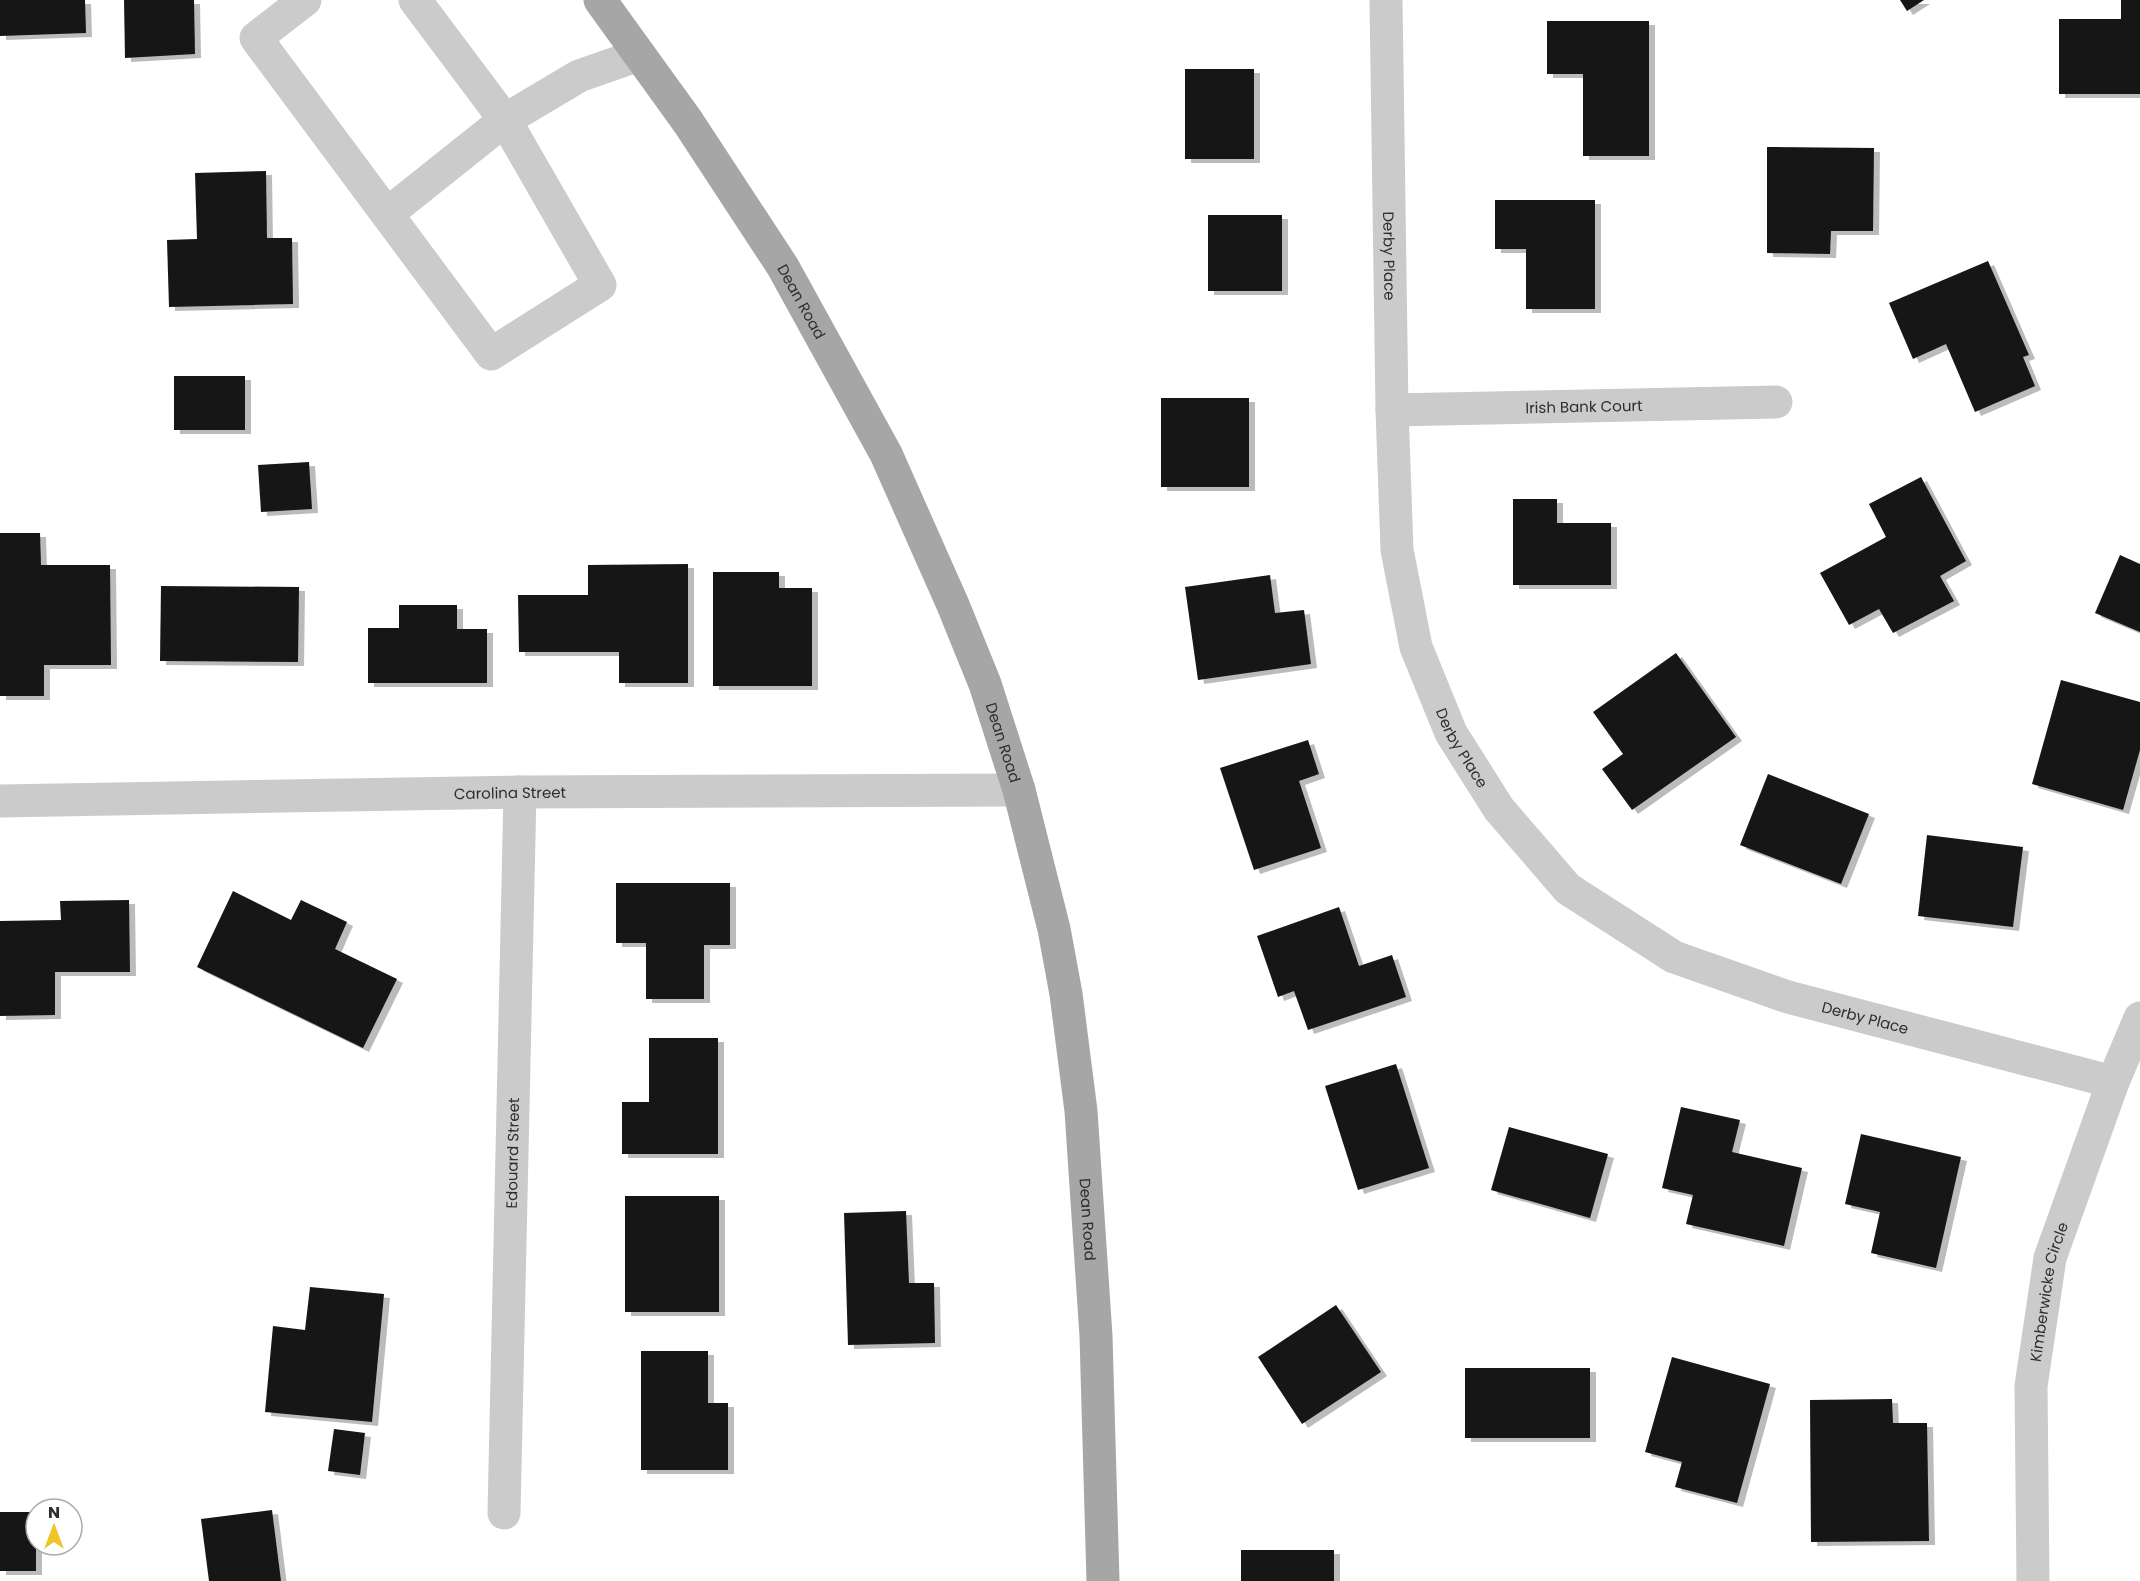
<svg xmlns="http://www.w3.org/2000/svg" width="2140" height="1581" viewBox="0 0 2140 1581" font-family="Poppins,sans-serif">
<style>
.building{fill:#151515;filter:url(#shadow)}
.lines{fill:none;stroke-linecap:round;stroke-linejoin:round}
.minor{stroke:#cbcbcb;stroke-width:33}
.major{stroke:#a6a6a6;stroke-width:33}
.labels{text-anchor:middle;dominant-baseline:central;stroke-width:6;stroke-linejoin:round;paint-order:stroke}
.street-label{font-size:15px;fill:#2e2e2e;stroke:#fff}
</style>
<defs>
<filter id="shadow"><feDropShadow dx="6" dy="4" stdDeviation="0" flood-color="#0004"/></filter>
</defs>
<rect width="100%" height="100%" fill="#fff"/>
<g class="building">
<path d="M 0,0 L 85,0 L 86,33 L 0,36 Z"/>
<path d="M 124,0 L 194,0 L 195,54 L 125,58 Z"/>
<path d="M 1900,0 L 1924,0 L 1907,11 Z"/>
<path d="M 2121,0 L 2140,0 L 2140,94 L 2059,94 L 2059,19 L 2121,19 Z"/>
<path d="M 1547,21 L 1649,21 L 1649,156 L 1583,156 L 1583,74 L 1547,74 Z"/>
<rect x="1185" y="69" width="69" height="90"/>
<path d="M 1767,147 L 1874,148 L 1873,231 L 1831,231 L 1830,254 L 1767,253 Z"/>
<path d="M 266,171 L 267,238 L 292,238 L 293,304 L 169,307 L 167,240 L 197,239 L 195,173 Z"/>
<path d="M 1495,200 L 1595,200 L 1595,309 L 1526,309 L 1526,249 L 1495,249 Z"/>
<rect x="1208" y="215" width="74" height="76"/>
<path d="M 1988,261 L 2029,355 L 2023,357 L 2035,386 L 1975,412 L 1946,344 L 1913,359 L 1889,303 Z"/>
<rect x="174" y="376" width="71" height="54"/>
<rect x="1161" y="398" width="88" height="89"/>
<path d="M 309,462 L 312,509 L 261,512 L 258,465 Z"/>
<path d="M 1921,477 L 1966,561 L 1940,576 L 1954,601 L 1893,633 L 1879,609 L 1849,625 L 1820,573 L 1886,537 L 1869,504 Z"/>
<path d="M 1513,499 L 1557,499 L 1557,523 L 1611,523 L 1611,585 L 1513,585 Z"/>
<path d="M 0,533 L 40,533 L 41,565 L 110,565 L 111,665 L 44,665 L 44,696 L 0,696 Z"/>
<path d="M 2120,555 L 2140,564 L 2140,632 L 2095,613 Z"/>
<path d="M 688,564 L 688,683 L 619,683 L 619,652 L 519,652 L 518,595 L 588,595 L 588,565 Z"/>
<path d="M 713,572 L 779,572 L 779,588 L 812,588 L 812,686 L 713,686 Z"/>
<path d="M 1270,575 L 1275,613 L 1304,610 L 1311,664 L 1198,680 L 1185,587 Z"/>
<path d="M 161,586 L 299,587 L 298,662 L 160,661 Z"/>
<path d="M 399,605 L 457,605 L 457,629 L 487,629 L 487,683 L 368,683 L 368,628 L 399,628 Z"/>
<path d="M 1676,653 L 1736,737 L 1632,810 L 1602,769 L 1623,754 L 1593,712 Z"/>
<path d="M 2061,680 L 2140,702 L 2140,750 L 2123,810 L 2032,784 Z"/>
<path d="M 1308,740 L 1319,774 L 1299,781 L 1321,848 L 1254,870 L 1220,768 Z"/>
<path d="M 1768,774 L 1869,814 L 1841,884 L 1740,845 Z"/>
<path d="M 1927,835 L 2023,847 L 2013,927 L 1918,916 Z"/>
<path d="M 616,883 L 730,883 L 730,945 L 704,945 L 704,999 L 646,999 L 646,943 L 616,943 Z"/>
<path d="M 233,891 L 291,920 L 301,900 L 347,922 L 335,949 L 397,979 L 363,1048 L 197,967 Z"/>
<path d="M 129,900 L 130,972 L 55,972 L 55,1015 L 0,1016 L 0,921 L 61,920 L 60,901 Z"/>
<path d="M 1339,907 L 1359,966 L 1392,955 L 1406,997 L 1308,1030 L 1294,991 L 1278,997 L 1257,936 Z"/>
<path d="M 649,1038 L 718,1038 L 718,1154 L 622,1154 L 622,1102 L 649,1102 Z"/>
<path d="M 1396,1064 L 1429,1168 L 1358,1190 L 1325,1086 Z"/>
<path d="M 1681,1107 L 1740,1120 L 1732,1152 L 1802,1168 L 1784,1246 L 1686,1224 L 1693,1195 L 1662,1188 Z"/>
<path d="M 1509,1127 L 1608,1154 L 1590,1218 L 1491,1190 Z"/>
<path d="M 1861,1134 L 1961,1157 L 1936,1268 L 1871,1253 L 1880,1212 L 1845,1204 Z"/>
<rect x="625" y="1196" width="94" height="116"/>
<path d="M 906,1211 L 909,1283 L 934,1283 L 935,1343 L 848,1345 L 844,1213 Z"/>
<path d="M 310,1287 L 384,1294 L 372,1422 L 265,1412 L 273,1326 L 305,1330 Z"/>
<path d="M 1336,1305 L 1381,1372 L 1302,1424 L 1258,1357 Z"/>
<path d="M 641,1351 L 708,1351 L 708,1403 L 728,1403 L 728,1470 L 641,1470 Z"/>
<path d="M 1672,1357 L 1770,1384 L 1737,1503 L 1675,1487 L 1682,1462 L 1645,1452 Z"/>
<rect x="1465" y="1368" width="125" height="70"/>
<path d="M 1892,1399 L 1893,1423 L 1927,1423 L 1929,1541 L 1811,1542 L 1810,1400 Z"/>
<path d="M 334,1429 L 365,1433 L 360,1475 L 328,1471 Z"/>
<path d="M 272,1510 L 281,1581 L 209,1581 L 201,1519 Z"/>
<rect x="0" y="1512" width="36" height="59"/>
<rect x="1241" y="1550" width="93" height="31"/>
</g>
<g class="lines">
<g class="minor">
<path d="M 305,0 L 256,38 L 491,354 L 600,285 L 505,120 L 387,214"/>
<path d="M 415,0 L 505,120 L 579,76 L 639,55"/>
<path id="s1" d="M 1386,0 L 1392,410 L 1397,550 L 1416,647 L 1451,733 L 1499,809 L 1568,889 L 1674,957 L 1788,997 L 2113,1082"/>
<path id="s2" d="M 1392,410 L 1776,402"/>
<path id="s3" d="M 0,801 L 520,792 L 1019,790"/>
<path id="s4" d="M 504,1513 L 520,792"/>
<path id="s5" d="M 2033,1581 L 2031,1386 L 2050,1258 L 2113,1082 L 2140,1018"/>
</g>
<path class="major" id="s6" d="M 600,0 L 688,122 L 783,267 L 886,454 L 953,605 L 985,684 L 1019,790 L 1054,929 L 1066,994 L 1081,1111 L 1096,1336 L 1103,1581"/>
</g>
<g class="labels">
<g class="street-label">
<text stroke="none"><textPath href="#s1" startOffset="256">Derby Place</textPath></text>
<text stroke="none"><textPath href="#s6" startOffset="363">Dean Road</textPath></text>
<text stroke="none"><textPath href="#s2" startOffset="192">Irish Bank Court</textPath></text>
<text stroke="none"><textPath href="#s6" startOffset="849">Dean Road</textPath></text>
<text stroke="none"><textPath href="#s1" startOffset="760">Derby Place</textPath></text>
<text stroke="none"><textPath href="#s3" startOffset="510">Carolina Street</textPath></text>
<text stroke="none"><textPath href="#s1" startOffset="1264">Derby Place</textPath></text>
<text stroke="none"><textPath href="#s4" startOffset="360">Edouard Street</textPath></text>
<text stroke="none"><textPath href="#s6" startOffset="1335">Dean Road</textPath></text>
<text stroke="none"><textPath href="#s5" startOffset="291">Kimberwicke Circle</textPath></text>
</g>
</g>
<g transform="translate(54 1527)"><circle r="28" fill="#ffffff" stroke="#ababab" stroke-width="1.5"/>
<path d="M0-4.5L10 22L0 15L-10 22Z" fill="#efc527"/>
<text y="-9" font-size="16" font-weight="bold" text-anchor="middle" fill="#2e2e2e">N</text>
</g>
</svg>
